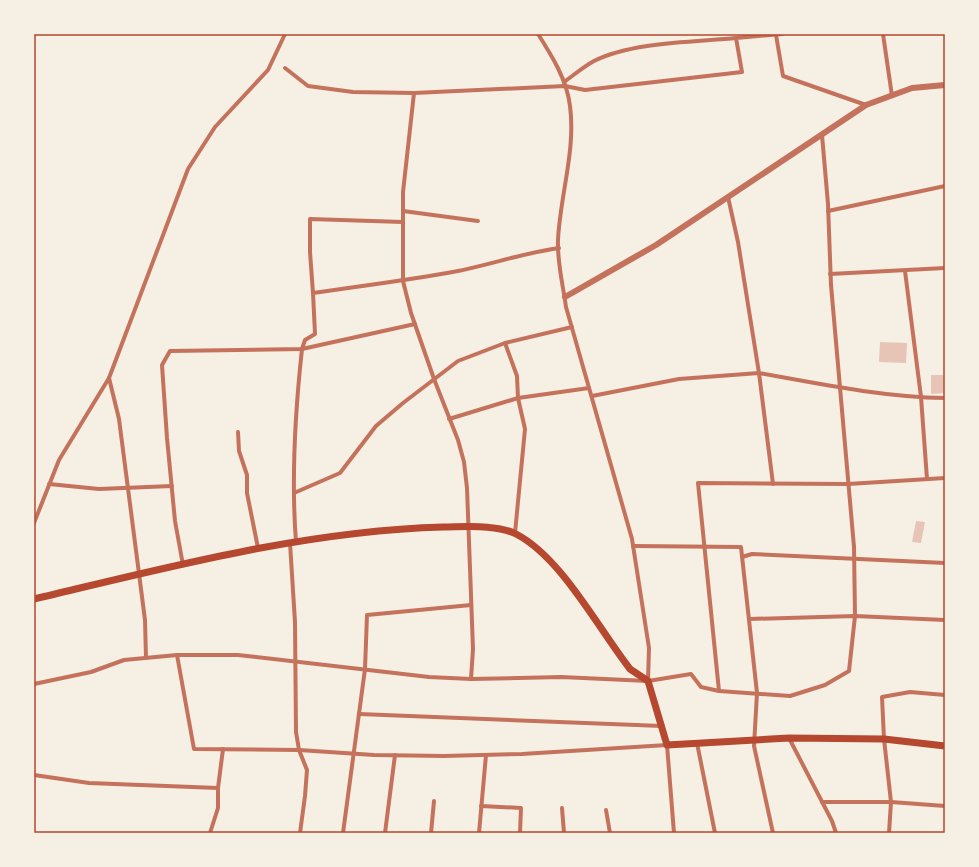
<svg xmlns="http://www.w3.org/2000/svg" width="979" height="867" viewBox="0 0 979 867" font-family="Raleway,sans-serif">
<style>
.building{fill:#e6c5b7}
.lines{fill:none;stroke-linecap:round;stroke-linejoin:round}
.minor{stroke:#c5725c;stroke-width:4}
.tertiary{stroke:#c5725c;stroke-width:6}
.secondary{stroke:#b5482f;stroke-width:7}
.neatline{fill:none;stroke:#b5482f;stroke-width:1.5}
</style>
<rect width="100%" height="100%" fill="#f6efe4"/>
<g class="building">
<path d="M 880,342 L 907,343 L 906,363 L 879,362 Z"/>
<path d="M 931,375 L 945,375 L 945,393 L 931,394 Z"/>
<path d="M 916,521 L 925,522 L 921,543 L 912,542 Z"/>
</g>
<g class="lines">
<g class="minor">
<path d="M 538,34 C 552,56 567,80 570,106 C 576,150 560,196 558,240 C 557,262 563,285 566,307 L 632,539 L 649,648 L 648,681"/>
<path d="M 883,34 L 892,96"/>
<path d="M 776,35 L 783,76 L 866,105"/>
<path d="M 285,68 L 308,86 L 353,92 L 414,93 L 565,86 L 585,90 L 742,72 L 736,38 L 782,34"/>
<path d="M 564,82 C 574,75 583,67 594,61 C 631,42 695,42 736,38"/>
<path d="M 414,93 L 403,192 L 403,281 L 411,313 L 434,379 L 458,440 L 464,462 L 467,488 L 473,649 L 471,679"/>
<path d="M 728,197 L 738,242 L 759,373 C 820,384 883,397 945,398"/>
<path d="M 403,211 L 478,221"/>
<path d="M 828,211 L 945,186"/>
<path d="M 905,271 L 921,397 L 927,479"/>
<path d="M 830,274 L 945,268"/>
<path d="M 313,293 L 310,252 L 310,219 L 403,222"/>
<path d="M 505,343 L 517,376 L 518,398 L 525,429 L 515,533"/>
<path d="M 109,378 L 119,419 L 145,620 L 146,658"/>
<path d="M 592,396 L 679,379 L 759,373 L 773,484"/>
<path d="M 449,419 L 518,398 L 589,388"/>
<path d="M 238,432 L 239,451 L 247,475 L 247,493 L 258,548"/>
<path d="M 49,484 L 99,489 L 172,486"/>
<path d="M 294,493 L 340,473 L 376,426 L 403,403 L 458,361 L 505,343 L 572,327"/>
<path d="M 34,523 L 59,460 L 109,378 L 188,169 L 215,127 L 268,70 L 285,34"/>
<path d="M 296,542 C 291,477 295,413 302,349 L 305,340 L 315,334 L 313,293 C 361,286 410,280 458,271 C 492,264 524,253 559,248"/>
<path d="M 290,543 L 295,622 L 296,732 L 299,750 L 307,770 L 305,796 L 300,833"/>
<path d="M 633,546 L 741,547 L 757,693 L 754,746 L 773,833"/>
<path d="M 742,557 L 752,554 L 945,563"/>
<path d="M 183,565 L 175,521 L 167,438 L 162,365 L 170,351 L 302,349 L 415,324"/>
<path d="M 750,619 L 855,616 L 945,620"/>
<path d="M 177,655 L 194,749 L 299,750 L 374,755 L 444,756 L 522,754 L 667,745 L 674,833"/>
<path d="M 34,684 L 91,672 L 124,660 L 177,655 L 238,655 L 429,677 L 471,679 L 561,677 L 648,681 L 691,674 L 701,687 L 719,691 L 790,696 L 825,685 L 849,671 L 855,616 L 854,547 L 831,285 L 828,204 L 822,135"/>
<path d="M 719,691 L 698,483 L 848,484 L 945,478"/>
<path d="M 359,714 L 662,726"/>
<path d="M 789,738 L 832,821 L 836,833"/>
<path d="M 697,743 L 715,833"/>
<path d="M 34,775 L 89,783 L 218,788"/>
<path d="M 822,802 L 891,802 L 945,806"/>
<path d="M 481,806 L 521,808 L 520,833"/>
<path d="M 562,808 L 564,833"/>
<path d="M 606,810 L 610,833"/>
<path d="M 210,833 L 218,808 L 218,788 L 223,749"/>
<path d="M 343,833 L 365,669 L 367,615 L 471,605"/>
<path d="M 385,833 L 395,755"/>
<path d="M 431,833 L 434,801"/>
<path d="M 479,833 L 486,755"/>
<path d="M 889,833 L 891,802 L 884,739 L 882,697 L 910,692 L 945,695"/>
</g>
<path class="tertiary" d="M 565,297 L 656,245 L 866,105 L 912,88 L 945,85"/>
<path class="secondary" d="M 34,599 C 169,567 304,531 443,527 C 464,527 497,524 516,534 C 561,557 598,628 630,669 L 648,681 L 667,745 L 789,738 L 884,739 L 945,746"/>
</g>
<rect width="979" height="867" fill="none" stroke="#f6efe4" stroke-width="70"/>
<rect x="35" y="35" width="909" height="797" class="neatline"/>
</svg>
